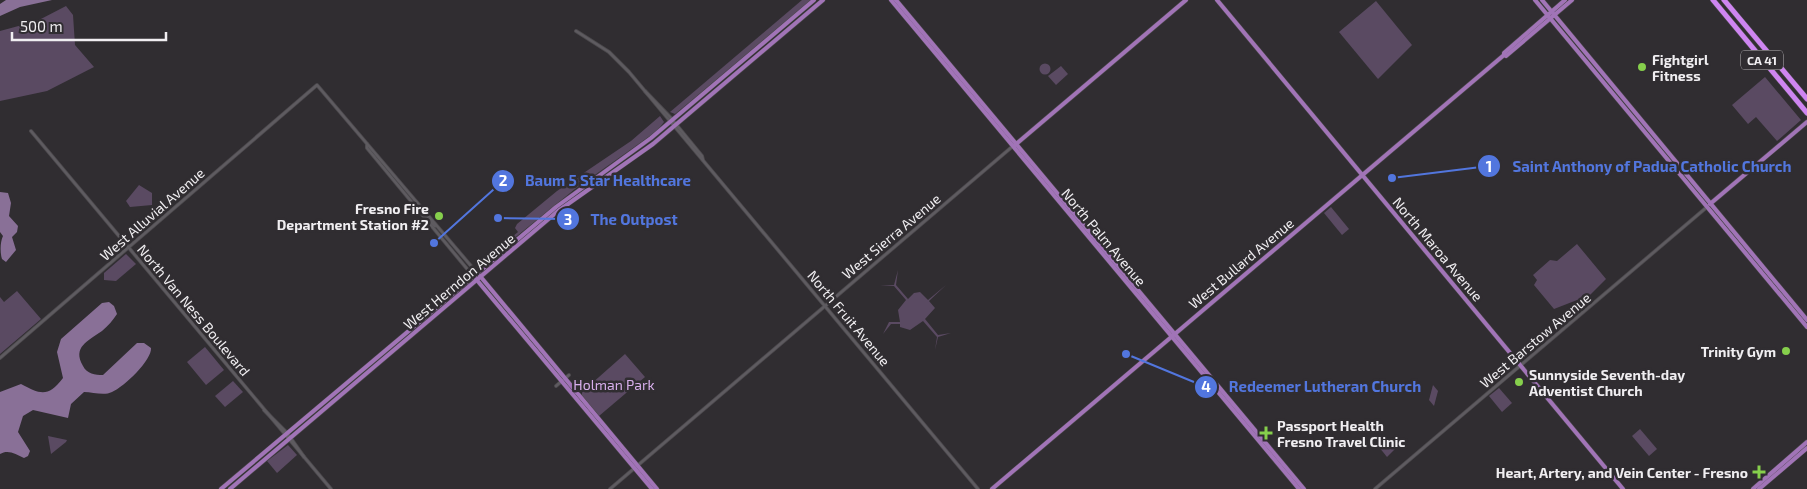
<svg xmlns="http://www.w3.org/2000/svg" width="1807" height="489" viewBox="0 0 1807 489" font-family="'Exo 2',sans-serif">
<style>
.green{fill:#5a4a62}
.water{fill:#897097}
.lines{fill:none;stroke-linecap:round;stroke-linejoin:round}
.minor-casing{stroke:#4c494d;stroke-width:4}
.major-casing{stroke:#4c494d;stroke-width:5}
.highway-casing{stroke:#4c494d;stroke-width:6}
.minor{stroke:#5e5b60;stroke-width:2.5}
.major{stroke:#a174b7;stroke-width:4}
.highway{stroke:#ce85f1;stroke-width:5}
.poi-dot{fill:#86cf4c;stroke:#302d31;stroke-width:2}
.labels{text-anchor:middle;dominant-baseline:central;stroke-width:5;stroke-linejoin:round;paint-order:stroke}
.shield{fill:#302d31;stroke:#b6b4b7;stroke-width:1}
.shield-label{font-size:12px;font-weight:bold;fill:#f0eef1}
.poi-label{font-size:14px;font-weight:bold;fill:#f0eef1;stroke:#302d31;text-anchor:start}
.street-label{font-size:14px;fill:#f0eef1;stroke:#302d31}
.park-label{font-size:14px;fill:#d7afec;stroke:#302d31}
.leader{fill:none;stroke:#5276de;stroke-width:2}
.callout-dot{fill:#5276de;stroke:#302d31;stroke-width:2}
.mark-label{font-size:15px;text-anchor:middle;font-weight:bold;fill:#fff}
.callout-label{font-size:15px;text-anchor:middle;font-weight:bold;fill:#5276de;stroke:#302d31;stroke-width:5;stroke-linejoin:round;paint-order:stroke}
</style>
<rect width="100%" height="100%" fill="#302d31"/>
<g class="green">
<path d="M 802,0 L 811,0 L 691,101 L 675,114 L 670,112 Z"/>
<path d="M 1376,1 L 1412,45 L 1378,79 L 1339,32 Z"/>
<path d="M 66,6 L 73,15 L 75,45 L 94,67 L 47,91 L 0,101 L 0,31 L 37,21 Z"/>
<circle cx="1045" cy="69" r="5.5"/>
<path d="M 1061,66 L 1068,74 L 1056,85 L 1048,76 Z"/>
<path d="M 1765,77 L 1801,120 L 1777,141 L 1756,117 L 1748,124 L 1732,105 Z"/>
<path d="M 660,116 L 664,122 L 657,131 L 575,189 L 491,257 L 476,267 L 518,232 L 515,228 L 517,224 L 557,191 L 631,141 Z"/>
<path d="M 139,185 L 152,193 L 152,205 L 130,207 L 126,201 Z"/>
<path d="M 1331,207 L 1349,229 L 1342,235 L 1324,213 Z"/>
<path d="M 1577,244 L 1606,279 L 1590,295 L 1554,309 L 1534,285 L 1537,280 L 1533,275 L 1550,260 L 1557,261 Z"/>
<path d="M 126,254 L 136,264 L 116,281 L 104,280 L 104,273 Z"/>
<path d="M 898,270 L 896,285 L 908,299 L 914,293 L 920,292 L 928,300 L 946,285 L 929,301 L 935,308 L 925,319 L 938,335 L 951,333 L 938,337 L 935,350 L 937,337 L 923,321 L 910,330 L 900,327 L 900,324 L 891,324 L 883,334 L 889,322 L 900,322 L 898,310 L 906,300 L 894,286 L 880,285 L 894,285 Z"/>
<path d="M 17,291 L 41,319 L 0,354 L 0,297 L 4,302 Z"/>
<path d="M 205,347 L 224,370 L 206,385 L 187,362 Z"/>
<path d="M 625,354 L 645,377 L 599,416 L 582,396 L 582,392 Z"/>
<path d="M 233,381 L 243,392 L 225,407 L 215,396 Z"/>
<path d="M 1433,385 L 1438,391 L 1434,406 L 1429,400 Z"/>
<path d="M 1499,388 L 1512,403 L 1502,412 L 1489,396 Z"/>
<path d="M 1640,429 L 1657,449 L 1649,456 L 1632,436 Z"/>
<path d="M 48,436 L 67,440 L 66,442 L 51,454 Z"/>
<path d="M 1388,439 L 1396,448 L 1387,457 L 1379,447 Z"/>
<path d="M 288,445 L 297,455 L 277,473 L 267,461 Z"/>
</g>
<g class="water">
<path d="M 6,0 L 52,0 L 20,7 L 0,16 L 0,4 Z"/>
<path d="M 0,192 L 8,193 L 11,203 L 9,216 L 18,226 L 17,232 L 12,237 L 16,250 L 6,262 L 2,259 C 0,253 0,242 3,236 L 0,232 Z"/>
<path d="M 109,302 L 114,306 L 117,314 C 113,320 108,326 102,331 C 88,341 72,347 83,366 C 87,374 95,375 103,375 L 137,343 L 144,343 L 151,348 C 152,360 124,387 112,392 C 104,396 93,392 84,392 L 71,404 L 68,418 L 33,410 L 23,416 L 18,432 L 30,451 L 28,456 L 24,458 C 16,454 8,449 0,454 L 0,392 L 21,384 C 40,394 48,398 63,378 L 57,352 L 61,339 L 102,303 Z"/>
</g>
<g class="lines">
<g class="minor-casing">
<g id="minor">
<path d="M 576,31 L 609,52 L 629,72 L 978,489"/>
<path d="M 645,91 L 670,117 L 702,156 L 703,160"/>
<path d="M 31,131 L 331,489"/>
<path d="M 367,144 L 367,148 L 473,276"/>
<path d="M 425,216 L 435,226"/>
<path d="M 0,358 L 317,85 L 477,273"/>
<path d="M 556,386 L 569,375"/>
<path d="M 264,410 L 287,433 L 304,457"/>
<path d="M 610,489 L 1013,146"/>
<path d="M 1375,489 L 1707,207"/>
</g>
</g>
<g class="major-casing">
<g id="major">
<path d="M 891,0 L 1299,489"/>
<path d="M 896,0 L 1304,489"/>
<path d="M 1217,0 L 1623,489"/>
<path d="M 1535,0 L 1807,327"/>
<path d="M 1542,0 L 1807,320"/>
<path d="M 1504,55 L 1506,56 L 1572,0"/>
<path d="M 1015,145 L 1186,0"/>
<path d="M 1710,204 L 1807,122"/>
<path d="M 480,276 L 657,489"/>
<path d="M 476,279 L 652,489"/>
<path d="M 221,489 L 556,207 L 651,138 L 814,0"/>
<path d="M 230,489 L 558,211 L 653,144 L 823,0"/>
<path d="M 992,489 L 1504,55 L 1504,53 L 1565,0"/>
<path d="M 1753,489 L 1807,442"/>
<path d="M 1759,489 L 1807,448"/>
</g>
</g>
<g class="highway-casing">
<g id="highway">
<path d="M 1713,0 L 1807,113"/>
<path d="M 1724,0 L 1807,99"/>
</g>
</g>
<use href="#minor" class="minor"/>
<use href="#major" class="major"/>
<use href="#highway" class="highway"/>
</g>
<g class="poi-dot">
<circle cx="1642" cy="67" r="5"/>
<circle cx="439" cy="216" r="5"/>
<circle cx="1786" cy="351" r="5"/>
<circle cx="1519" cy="382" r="5"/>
<path d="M1263.5 425.5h5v5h5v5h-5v5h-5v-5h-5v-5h5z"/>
<path d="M1756.5 464.5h5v5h5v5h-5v5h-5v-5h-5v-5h5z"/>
</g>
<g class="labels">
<rect class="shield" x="1741" y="50.5" width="42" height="19" rx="4"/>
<g class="shield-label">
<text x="1762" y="60">CA 41</text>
</g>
<g class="poi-label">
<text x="1652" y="59">Fightgirl<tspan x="1652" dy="16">Fitness</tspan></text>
<text x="429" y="208" text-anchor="end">Fresno Fire<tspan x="429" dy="16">Department Station #2</tspan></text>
<text x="1776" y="351" text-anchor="end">Trinity Gym</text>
<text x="1529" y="374">Sunnyside Seventh-day<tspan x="1529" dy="16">Adventist Church</tspan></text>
<text x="1277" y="425">Passport Health<tspan x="1277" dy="16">Fresno Travel Clinic</tspan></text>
<text x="1748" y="472" text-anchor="end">Heart, Artery, and Vein Center - Fresno</text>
</g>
<g class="street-label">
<text transform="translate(152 214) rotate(-41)">West Alluvial Avenue</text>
<text transform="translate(891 236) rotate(-40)">West Sierra Avenue</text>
<text transform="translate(1104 237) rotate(50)">North Palm Avenue</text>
<text transform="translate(1438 249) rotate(50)">North Maroa Avenue</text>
<text transform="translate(1241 263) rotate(-40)">West Bullard Avenue</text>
<text transform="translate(459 281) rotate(-40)">West Herndon Avenue</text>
<text transform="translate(194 310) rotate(50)">North Van Ness Boulevard</text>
<text transform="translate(849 318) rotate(50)">North Fruit Avenue</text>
<text transform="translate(1535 340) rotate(-40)">West Barstow Avenue</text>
</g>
<g class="park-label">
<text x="614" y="384">Holman Park</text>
</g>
</g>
<path class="leader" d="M1392 178L1489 166M434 243L503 181M498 218L568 219M1126 354L1206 387"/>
<g class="callout-dot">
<circle cx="1392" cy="178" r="5"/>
<circle cx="434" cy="243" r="5"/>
<circle cx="498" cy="218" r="5"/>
<circle cx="1126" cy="354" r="5"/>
<circle cx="1489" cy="166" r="12"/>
<circle cx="503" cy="181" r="12"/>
<circle cx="568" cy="219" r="12"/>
<circle cx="1206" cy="387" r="12"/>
</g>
<g class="mark-label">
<text x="1489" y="172">1</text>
<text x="503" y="186">2</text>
<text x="568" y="225">3</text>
<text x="1206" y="392">4</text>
</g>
<g class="callout-label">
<text x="1652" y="172">Saint Anthony of Padua Catholic Church</text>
<text x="608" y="186">Baum 5 Star Healthcare</text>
<text x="634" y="225">The Outpost</text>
<text x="1325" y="392">Redeemer Lutheran Church</text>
</g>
<path d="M12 32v8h154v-8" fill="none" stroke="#f0eef1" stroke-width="2.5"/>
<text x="20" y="32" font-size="15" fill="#f0eef1" stroke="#302d31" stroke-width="4" paint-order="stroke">500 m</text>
</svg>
